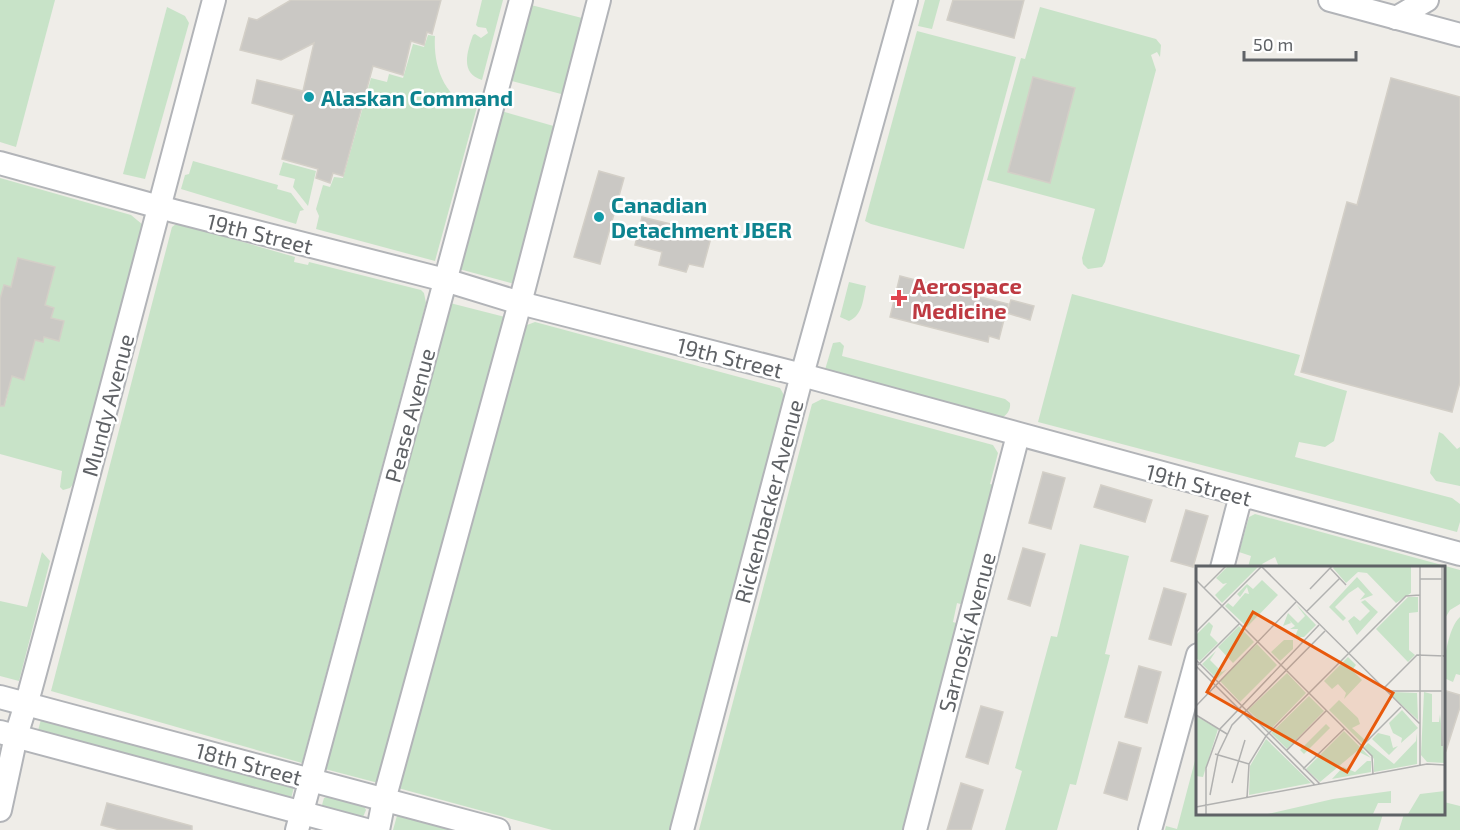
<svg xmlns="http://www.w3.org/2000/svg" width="1460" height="830" viewBox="0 0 1460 830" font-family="'Exo 2',sans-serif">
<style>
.green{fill:#c8e3c8;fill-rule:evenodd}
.building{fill:#cac8c4;stroke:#d3cfc7;stroke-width:1.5}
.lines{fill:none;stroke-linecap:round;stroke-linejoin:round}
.minor-casing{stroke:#b2b4b8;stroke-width:26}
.minor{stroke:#fff;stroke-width:22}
.culture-dot{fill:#0f9aa8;stroke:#fff;stroke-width:2}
.health-dot{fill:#e0444e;stroke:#fff;stroke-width:2}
.labels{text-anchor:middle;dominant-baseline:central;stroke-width:5;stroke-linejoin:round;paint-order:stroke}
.culture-label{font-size:22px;font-weight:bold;fill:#0d838f;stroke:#fff;text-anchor:start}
.street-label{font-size:22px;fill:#5f6266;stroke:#fff}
.health-label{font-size:22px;font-weight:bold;fill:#be3a42;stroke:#fff;text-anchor:start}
.inset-road{fill:none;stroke:#b1b1b0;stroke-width:1.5}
.view{fill:#e8590c;fill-opacity:0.15;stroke:#e8590c;stroke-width:3}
.inset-edge{fill:none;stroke:#5f6266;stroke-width:3}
</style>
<rect width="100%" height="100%" fill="#efede8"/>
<g class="green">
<path d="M 0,0 L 55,0 L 16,147 L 0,142 Z"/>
<path d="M 482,0 L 503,0 L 482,80 C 460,73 467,52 473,35 L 475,34 L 481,38 L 488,33 L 486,28 L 478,27 L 476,25 Z"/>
<path d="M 925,0 L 940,0 L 932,29 L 918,26 Z"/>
<path d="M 527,4 L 586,19 L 565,95 L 508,80 Z"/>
<path d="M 167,7 L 185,16 L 189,23 L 145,179 L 123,174 Z"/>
<path d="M 1040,7 L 1156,39 L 1161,45 L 1160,57 L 1157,52 L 1151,55 L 1156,70 L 1105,262 L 1102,267 L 1088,269 L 1083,264 L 1082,258 L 1095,209 L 987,180 L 1021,58 L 1025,59 ZM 1033,77 L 1075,88 L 1049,183 L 1008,171 Z"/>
<path d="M 917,31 L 1016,57 L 964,249 L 871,224 L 865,221 Z"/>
<path d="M 428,35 L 435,36 C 433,65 444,101 477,107 L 435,261 L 316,229 L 319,216 L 316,209 L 323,185 L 330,187 L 334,177 L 343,178 L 371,78 L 387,82 L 389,74 L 403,78 L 413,44 L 424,47 Z"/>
<path d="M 501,111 L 557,127 L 515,284 L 459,269 Z"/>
<path d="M 193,161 L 278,185 L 277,189 L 291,193 L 304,210 L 300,211 L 296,224 L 181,189 L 185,175 L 189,174 Z"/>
<path d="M 283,162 L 316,171 L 308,206 L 293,187 L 295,179 L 279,175 Z"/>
<path d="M 0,178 L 131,215 L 143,225 L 74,483 L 70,488 L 63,490 L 60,487 L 62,471 L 0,454 L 0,400 L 6,401 L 12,376 L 24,379 L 35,340 L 43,342 L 44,337 L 59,340 L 64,321 L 51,318 L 54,308 L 45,305 L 55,267 L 18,258 L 11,287 L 4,285 L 0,299 Z"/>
<path d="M 176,224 L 181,224 L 295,257 L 294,262 L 308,265 L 309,262 L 421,290 L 424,293 L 426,303 L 302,763 L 51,691 L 172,227 Z"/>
<path d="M 849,282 L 866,286 C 863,299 863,315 849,321 L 840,317 Z"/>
<path d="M 1072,294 L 1300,355 L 1294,375 L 1347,391 L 1334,441 L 1325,447 L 1299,442 L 1295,457 L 1452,498 L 1460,504 L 1460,522 L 1457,532 L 1038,422 Z"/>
<path d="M 450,303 L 505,317 L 382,784 L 325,769 Z"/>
<path d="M 535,322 L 780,388 L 785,397 L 670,830 L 552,830 L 398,788 L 519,328 Z"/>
<path d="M 840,342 L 844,346 L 842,356 L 1005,399 L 1010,403 C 1011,411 1006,415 1000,420 L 824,373 L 833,343 Z"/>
<path d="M 822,399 L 993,445 L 998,453 L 990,484 L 997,486 L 964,605 L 957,603 L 953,622 L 959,624 L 904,830 L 699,830 L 812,404 Z"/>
<path d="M 1439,432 L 1443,434 L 1457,449 L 1460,447 L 1460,486 L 1436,481 L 1430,473 Z"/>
<path d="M 1255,514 L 1460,570 L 1460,604 L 1450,610 L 1444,620 L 1444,568 L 1279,567 L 1275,557 L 1262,564 L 1264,567 L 1248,567 L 1251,556 L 1239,552 L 1249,517 Z"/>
<path d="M 1080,544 L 1129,556 L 1105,654 L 1110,655 L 1076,785 L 1070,784 L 1057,830 L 1005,830 L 1022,771 L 1015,768 L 1051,636 L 1057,637 Z"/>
<path d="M 42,552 L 50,561 L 19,681 L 0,676 L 0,601 L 27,607 Z"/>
<path d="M 1460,617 L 1460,675 L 1456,674 L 1453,682 L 1444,678 C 1443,662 1448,628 1460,617 Z"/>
<path d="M 42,716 L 295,784 L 290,802 L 37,734 Z"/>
<path d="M 1197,753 L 1198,814 L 1383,814 L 1378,830 L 1165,830 L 1166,826 L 1177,829 Z"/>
<path d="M 329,796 L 364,806 L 366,810 L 363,817 L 360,819 L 325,809 L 322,805 L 324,798 Z"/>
<path d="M 1444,802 L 1460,806 L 1460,830 L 1399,830 L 1404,814 L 1444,814 Z"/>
<path d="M 398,812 L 467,830 L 393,830 Z"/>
</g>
<g class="building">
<path d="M 291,0 L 441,0 L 432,34 L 427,32 L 424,45 L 411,41 L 403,75 L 373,66 L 343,176 L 333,173 L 330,183 L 316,178 L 318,169 L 282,159 L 294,115 L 252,103 L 257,80 L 303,91 L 314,43 L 281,60 L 240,50 L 249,18 L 257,20 Z"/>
<path d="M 953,0 L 1024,0 L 1014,38 L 947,20 Z"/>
<path d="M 1033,77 L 1075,88 L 1050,183 L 1008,172 Z"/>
<path d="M 1391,78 L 1460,97 L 1460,382 L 1452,412 L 1301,372 L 1347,202 L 1357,205 Z"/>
<path d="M 599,171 L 624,178 L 600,264 L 574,257 Z"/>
<path d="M 642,217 L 712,234 L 703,267 L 689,264 L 686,272 L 659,265 L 662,252 L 635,245 Z"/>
<path d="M 18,258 L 55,267 L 45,305 L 54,308 L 51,318 L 64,321 L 59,341 L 44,337 L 43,342 L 35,340 L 24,380 L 12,376 L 4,406 L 0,406 L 0,299 L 4,285 L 11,287 Z"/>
<path d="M 900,276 L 1008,304 L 999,339 L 989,336 L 988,342 L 890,317 Z"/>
<path d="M 1011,300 L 1034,306 L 1030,320 L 1007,313 Z"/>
<path d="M 1043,472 L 1065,478 L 1051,529 L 1029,523 Z"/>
<path d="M 1101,485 L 1152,500 L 1145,522 L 1094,507 Z"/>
<path d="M 1186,510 L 1208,516 L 1193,567 L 1171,561 Z"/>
<path d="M 1023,548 L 1045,554 L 1030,606 L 1008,599 Z"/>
<path d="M 1164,588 L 1186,594 L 1171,645 L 1149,639 Z"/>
<path d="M 1139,666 L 1161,672 L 1147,723 L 1125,717 Z"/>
<path d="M 1443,690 L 1460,695 L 1460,707 L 1446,751 L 1443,751 Z"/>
<path d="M 981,706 L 1003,712 L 988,764 L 966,757 Z"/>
<path d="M 1119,742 L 1141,748 L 1127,800 L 1104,793 Z"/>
<path d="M 961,783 L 983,790 L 971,830 L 947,830 Z"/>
<path d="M 107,803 L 192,826 L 192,830 L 120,830 L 101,825 Z"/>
</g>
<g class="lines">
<g class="minor-casing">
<g id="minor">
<path d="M 1330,0 L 1460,35"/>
<path d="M 1396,18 L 1427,0"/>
<path d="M 0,163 L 174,211 L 445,280 L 520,303 L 802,375 L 1460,554"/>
<path d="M 1222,568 L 1241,495"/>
<path d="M 0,697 L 498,830"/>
<path d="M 0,732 L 366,830"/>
<path d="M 0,810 L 16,736 L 30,691 L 81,503 L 214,0"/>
<path d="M 297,830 L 521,0"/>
<path d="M 378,830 L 384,800 L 520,303 L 599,0"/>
<path d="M 682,830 L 802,375 L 906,0"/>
<path d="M 915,830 L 1018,435"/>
<path d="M 1150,830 L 1198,655"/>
</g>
</g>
<use href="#minor" class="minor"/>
</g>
<g class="culture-dot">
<circle cx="309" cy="97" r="6"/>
<circle cx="599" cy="217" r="6"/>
</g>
<path class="health-dot" d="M896 289h6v6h6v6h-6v6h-6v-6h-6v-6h6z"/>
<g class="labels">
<g class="culture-label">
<text x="321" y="97">Alaskan Command</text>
<text x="611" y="204">Canadian<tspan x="611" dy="25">Detachment JBER</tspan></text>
</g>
<g class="street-label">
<text transform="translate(260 233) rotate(14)">19th Street</text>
<text transform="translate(730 357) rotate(14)">19th Street</text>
<text transform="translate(107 405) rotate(-75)">Mundy Avenue</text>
<text transform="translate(409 415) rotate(-75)">Pease Avenue</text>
<text transform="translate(1199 484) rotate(15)">19th Street</text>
<text transform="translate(768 501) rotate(-75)">Rickenbacker Avenue</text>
<text transform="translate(966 632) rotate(-75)">Sarnoski Avenue</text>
<text transform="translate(249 763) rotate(15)">18th Street</text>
</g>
<g class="health-label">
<text x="912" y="285">Aerospace<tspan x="912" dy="25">Medicine</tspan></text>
</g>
</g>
<g transform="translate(1196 566)">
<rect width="249" height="249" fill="#efede8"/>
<path d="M 32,0 L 62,1 L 26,37 L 19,29 L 31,17 L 27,18 L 20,12 ZM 139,0 L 215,0 L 215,27 L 200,37 L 171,7 L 162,6 L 150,17 L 137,2 ZM 161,11 L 177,29 L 164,34 L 169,28 L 162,21 L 153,27 L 139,41 L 150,52 L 147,55 L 133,41 ZM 66,14 L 82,29 L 51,61 L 29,40 L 32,37 L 37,41 L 49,27 L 53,28 L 51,21 L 44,31 L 41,28 L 51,18 L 57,23 ZM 212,31 L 222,31 L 222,46 L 213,47 L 213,84 L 219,89 L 212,96 L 180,63 ZM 169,34 L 182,46 L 161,69 L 152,55 L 158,50 L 164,55 L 174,45 L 165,36 ZM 100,38 L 120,59 L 108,71 L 99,71 L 102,63 L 94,63 L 99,60 L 93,54 L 95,57 L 87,60 L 92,47 L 102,57 L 109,50 ZM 13,56 L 17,60 L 14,69 L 22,77 L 4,95 L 0,92 L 0,69 ZM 43,60 L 58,76 L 37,97 L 22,81 ZM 88,74 L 97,74 L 97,83 L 84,95 L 75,86 ZM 61,78 L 81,99 L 44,136 L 24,115 ZM 20,85 L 14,94 L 26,106 L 31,103 L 21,113 L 6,98 ZM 152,91 L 160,99 L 156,104 L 166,114 L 148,133 L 150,127 L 142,118 L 136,123 L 128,115 ZM 91,107 L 110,127 L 73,165 L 52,144 ZM 196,126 L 221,127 L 222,154 L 195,129 ZM 228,126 L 236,128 L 236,156 L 243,156 L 244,148 L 249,197 L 231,196 L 225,189 ZM 113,130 L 128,145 L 91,183 L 75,167 ZM 143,134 L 162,152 L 164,158 L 156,162 L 169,174 L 167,178 L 133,144 ZM 206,144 L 222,162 L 205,177 L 206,172 L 197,167 L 193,157 ZM 0,150 L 22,163 L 7,211 L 0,210 ZM 130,158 L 134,162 L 108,188 L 104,184 ZM 148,165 L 175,192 L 161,185 L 124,216 L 110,203 ZM 182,167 L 194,170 L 197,182 L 202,180 L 193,189 L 176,173 ZM 221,167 L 221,198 L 178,206 L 178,193 L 168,181 L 172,177 L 198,198 L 220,175 ZM 70,173 L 115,217 L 53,229 L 54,200 ZM 171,195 L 175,195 L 175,206 L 136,213 L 147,201 L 159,206 ZM 195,225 L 195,237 L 182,237 L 177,248 L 212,248 L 224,228 L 249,225 L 249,249 L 67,249 L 137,233 Z" fill="#c8e3c8"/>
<path class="inset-road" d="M 65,0 L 224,158M 224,0 L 224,200M 246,0 L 246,180M 134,2 L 150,19M 224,13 L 246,13M 0,14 L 176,190 L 177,208M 8,22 L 30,0M 114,23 L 136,0M 110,46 L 144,12M 0,66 L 66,0M 0,94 L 124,218M 2,99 L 44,57M 0,100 L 119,219M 187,123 L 221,89 L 249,90M 190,125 L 246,125M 0,140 L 100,36M 0,149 L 31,168M 166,180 L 205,141M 90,185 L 131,144M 19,188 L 53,198M 107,203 L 149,162M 36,217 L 49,174M 14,229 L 22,188 L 36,159 L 129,65M 51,232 L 53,198 L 70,170 L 210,30 L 224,29M 0,241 L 231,198 L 249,199M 10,249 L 10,202 L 24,163 L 123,59"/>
<path class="view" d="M 57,46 L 197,127 L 151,206 L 11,126 Z"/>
<rect width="249" height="249" class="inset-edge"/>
</g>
<path d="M1244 51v9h112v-9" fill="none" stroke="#5f6266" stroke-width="3"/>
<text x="1253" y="51" font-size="18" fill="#5f6266" stroke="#ffffff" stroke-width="4.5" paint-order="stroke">50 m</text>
</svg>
